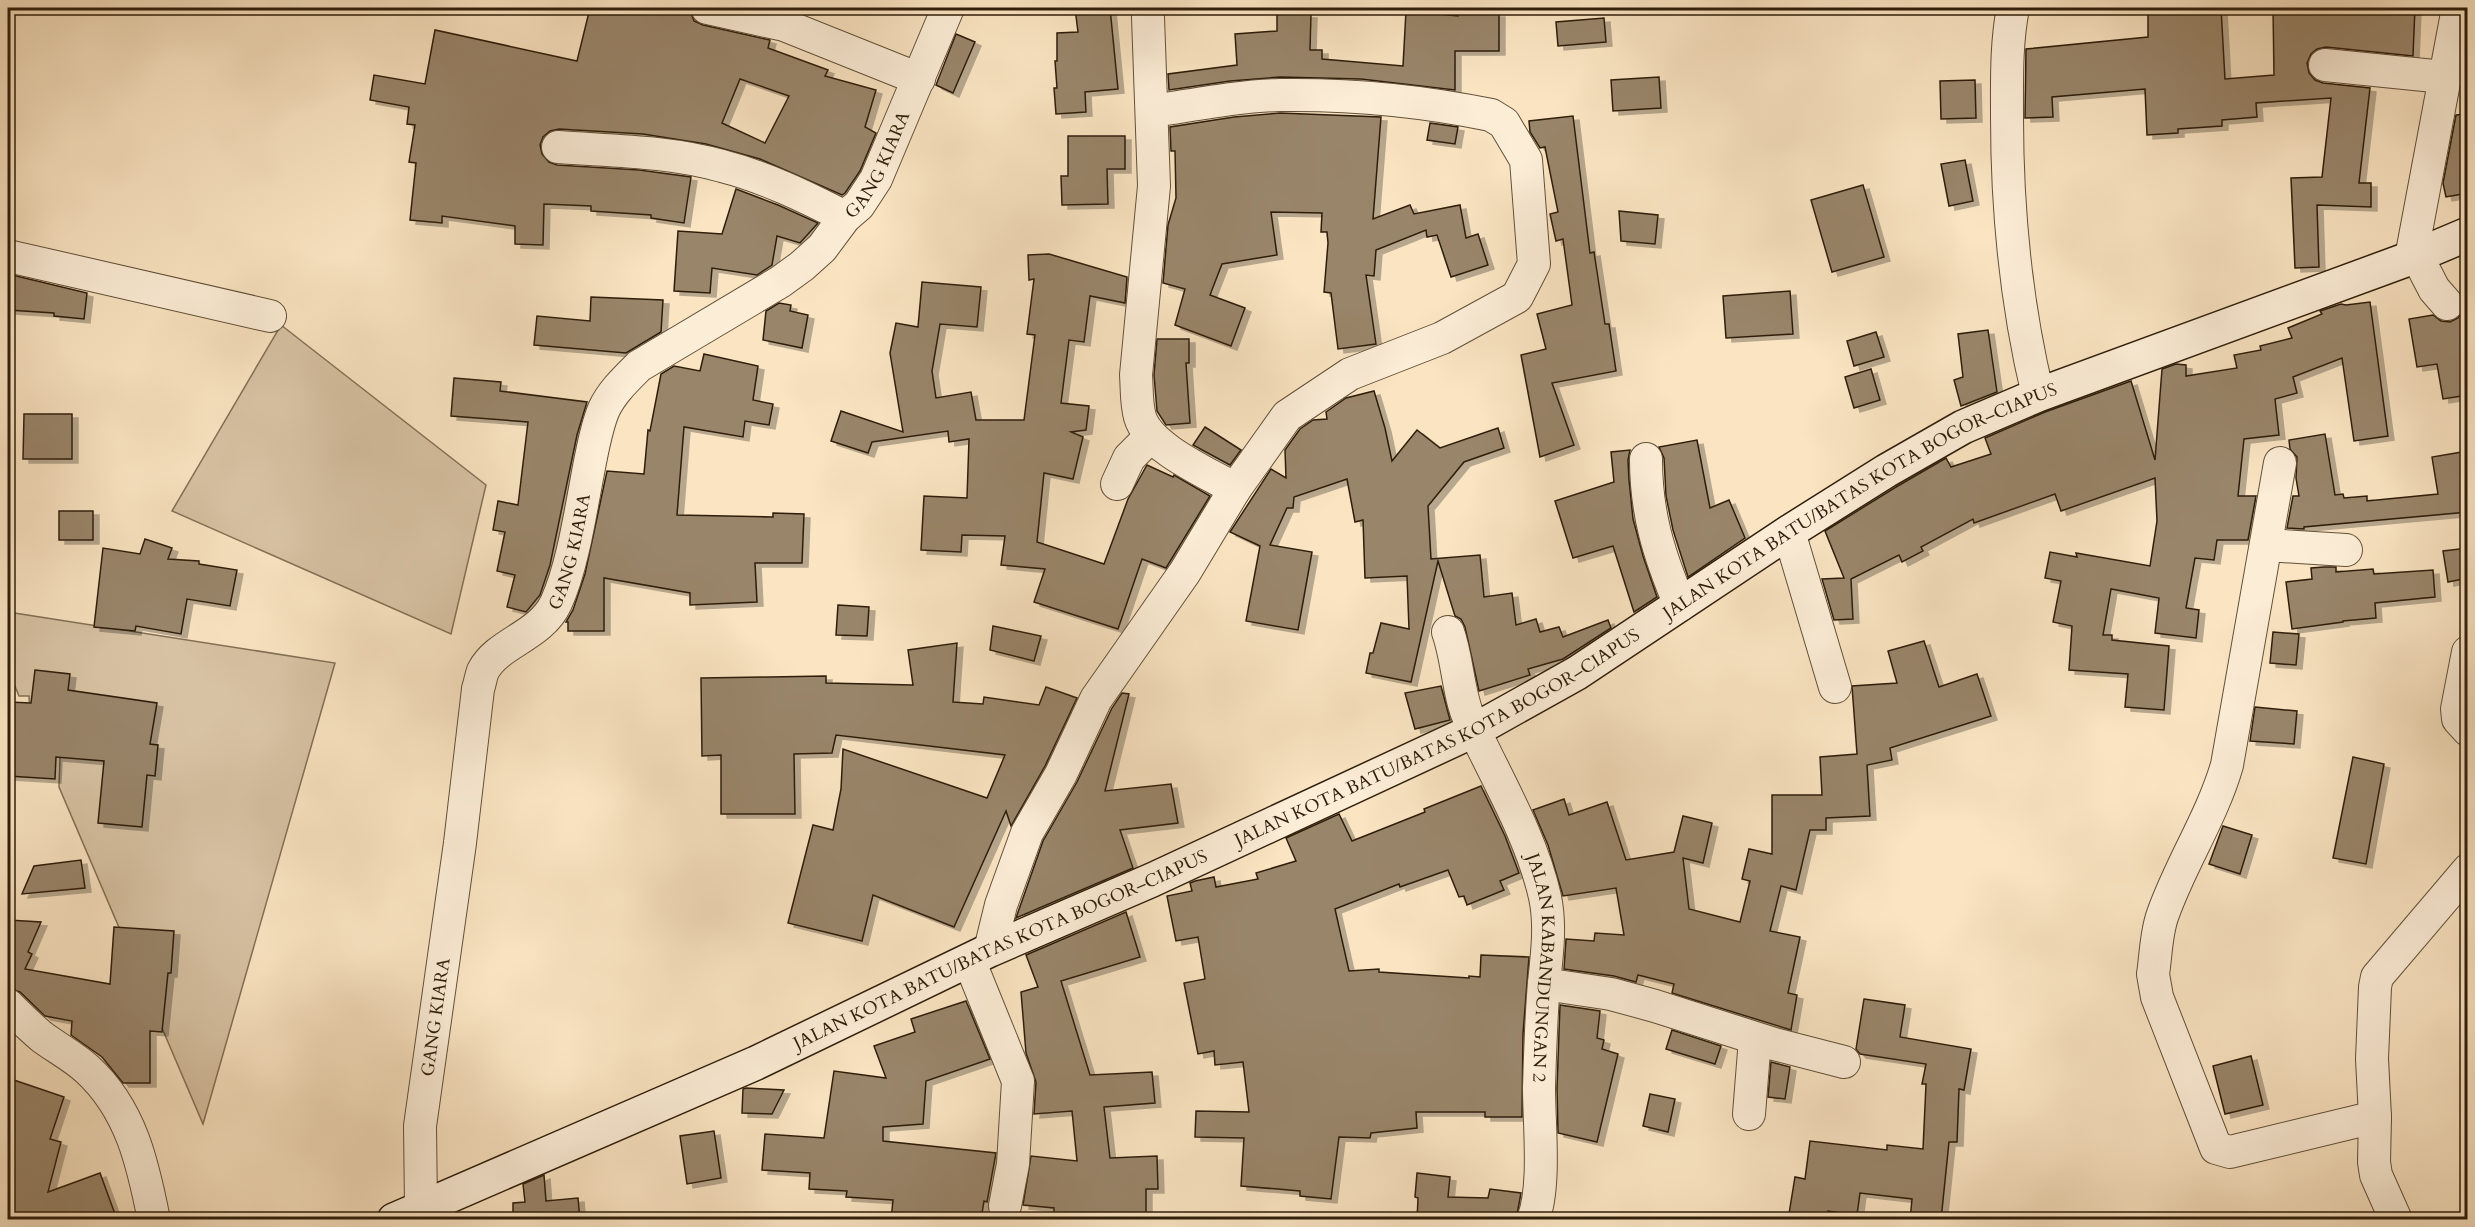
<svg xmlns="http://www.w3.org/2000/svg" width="2475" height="1227" viewBox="0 0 2475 1227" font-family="Cardo,serif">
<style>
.green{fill:#d7c2a3;stroke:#837056;stroke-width:1.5}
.building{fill:#99856a;stroke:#2f1e0a;stroke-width:1.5;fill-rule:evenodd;filter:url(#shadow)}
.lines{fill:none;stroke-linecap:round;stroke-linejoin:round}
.street-casing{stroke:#625038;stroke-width:34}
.secondary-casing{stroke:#2f1e0a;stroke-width:36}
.street{stroke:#fcedd7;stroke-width:32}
.secondary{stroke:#fcedd7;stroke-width:33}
.labels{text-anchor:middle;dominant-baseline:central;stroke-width:5;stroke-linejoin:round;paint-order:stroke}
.street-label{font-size:18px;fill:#2f1e0a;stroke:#fcedd7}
</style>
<defs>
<filter id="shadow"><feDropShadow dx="6" dy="4" stdDeviation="0" flood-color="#0004"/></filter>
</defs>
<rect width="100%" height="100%" fill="#fae4c2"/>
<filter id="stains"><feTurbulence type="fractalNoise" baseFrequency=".00333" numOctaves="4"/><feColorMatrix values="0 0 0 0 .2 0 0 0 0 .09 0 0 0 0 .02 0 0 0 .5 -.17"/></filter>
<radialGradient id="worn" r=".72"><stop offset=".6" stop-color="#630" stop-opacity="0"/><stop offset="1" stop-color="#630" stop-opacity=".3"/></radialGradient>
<g class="green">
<path d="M 281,325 L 486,485 L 451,634 L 172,511 Z"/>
<path d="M 8,612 L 335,663 L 203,1124 L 59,787 L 61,729 L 30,721 L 29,696 L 19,696 L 8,669 Z"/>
</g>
<g class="building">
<path d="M 590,8 L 689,8 L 694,21 L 703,25 L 770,40 L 768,48 L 828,70 L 825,76 L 876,90 L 865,127 L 876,133 L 860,171 L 845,193 L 842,195 L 760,159 L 706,144 L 643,134 L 559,129 L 550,131 L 543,137 L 540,145 L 542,154 L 549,162 L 557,165 L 639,170 L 691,177 L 684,223 L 651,218 L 651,215 L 591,211 L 591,206 L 544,204 L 543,245 L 515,244 L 515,226 L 442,216 L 442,223 L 410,220 L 416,163 L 409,162 L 415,125 L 407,124 L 409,107 L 370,100 L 374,75 L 425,84 L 435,30 L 577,61 ZM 740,79 L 789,96 L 765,143 L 722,123 Z"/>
<path d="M 1075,8 L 1110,8 L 1118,89 L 1085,92 L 1086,112 L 1056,114 L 1054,88 L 1057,88 L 1055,61 L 1057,61 L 1057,33 L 1078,32 Z"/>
<path d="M 2148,8 L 2221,8 L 2225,79 L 2274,75 L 2273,8 L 2415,8 L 2413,56 L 2326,47 L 2317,49 L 2311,54 L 2307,63 L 2309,73 L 2315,80 L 2323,83 L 2370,88 L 2359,183 L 2371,183 L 2371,207 L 2317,205 L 2319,267 L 2295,268 L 2291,178 L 2322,177 L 2331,98 L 2256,103 L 2257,117 L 2222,120 L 2222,126 L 2178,129 L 2178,133 L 2147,135 L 2145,89 L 2052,97 L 2053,117 L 2025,118 L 2026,49 L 2148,37 Z"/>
<path d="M 1406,11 L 1458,16 L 1458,13 L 1499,13 L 1499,51 L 1455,51 L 1455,90 L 1361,79 L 1280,77 L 1230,81 L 1169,90 L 1168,74 L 1237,65 L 1235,34 L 1277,31 L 1277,14 L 1311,14 L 1310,50 L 1322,50 L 1322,59 L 1403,66 Z"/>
<path d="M 1604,18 L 1606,42 L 1558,46 L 1556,22 Z"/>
<path d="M 956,34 L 975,42 L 953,93 L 936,85 Z"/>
<path d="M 1659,77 L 1661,108 L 1613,111 L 1611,80 Z"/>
<path d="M 1975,80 L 1976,118 L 1941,119 L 1940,81 Z"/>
<path d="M 1280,113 L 1381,117 L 1373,219 L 1410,205 L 1414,214 L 1460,205 L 1466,238 L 1478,234 L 1488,265 L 1451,277 L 1437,235 L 1427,237 L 1426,230 L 1376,250 L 1374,276 L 1366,275 L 1376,344 L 1338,349 L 1331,293 L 1324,292 L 1328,243 L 1327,232 L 1321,232 L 1322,213 L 1271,212 L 1277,255 L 1222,264 L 1210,295 L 1245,308 L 1231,346 L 1175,325 L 1185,289 L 1163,283 L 1168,225 L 1176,198 L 1175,151 L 1171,151 L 1170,127 L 1234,117 Z"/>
<path d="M 2468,114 L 2468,193 L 2446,197 L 2443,183 L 2456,115 Z"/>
<path d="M 1573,116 L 1590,253 L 1594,252 L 1605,324 L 1609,324 L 1616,371 L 1552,383 L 1574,445 L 1540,457 L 1521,355 L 1546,349 L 1537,314 L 1572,305 L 1563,239 L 1556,241 L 1550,214 L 1558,212 L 1545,147 L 1540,148 L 1530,132 L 1529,121 Z"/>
<path d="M 1430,123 L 1458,127 L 1455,144 L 1427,140 Z"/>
<path d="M 1068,136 L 1125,136 L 1125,169 L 1107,169 L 1108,204 L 1062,205 L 1061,176 L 1068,176 Z"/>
<path d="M 1965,160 L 1973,201 L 1949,206 L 1941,164 Z"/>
<path d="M 1863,185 L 1884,257 L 1832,272 L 1811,200 Z"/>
<path d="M 736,189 L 778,205 L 818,223 L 800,243 L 777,236 L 772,265 L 757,275 L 712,268 L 710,293 L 674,291 L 678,231 L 722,234 Z"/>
<path d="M 1619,211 L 1658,215 L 1655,244 L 1621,241 Z"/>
<path d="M 1049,254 L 1127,277 L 1125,303 L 1090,296 L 1084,342 L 1069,340 L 1061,403 L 1089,406 L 1086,430 L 1071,432 L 1083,437 L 1073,479 L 1044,473 L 1037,542 L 1104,564 L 1128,499 L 1147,465 L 1173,477 L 1174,475 L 1210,496 L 1166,568 L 1142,559 L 1118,629 L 1034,602 L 1045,569 L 1001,565 L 1005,536 L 962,535 L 961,552 L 921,550 L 924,496 L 967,498 L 969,439 L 949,442 L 948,431 L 872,442 L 868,453 L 831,441 L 841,411 L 903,432 L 890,353 L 896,323 L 918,327 L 922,282 L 981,287 L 977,327 L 940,324 L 932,371 L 936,398 L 971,392 L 976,420 L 1024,420 L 1035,335 L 1027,334 L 1034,279 L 1029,280 L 1028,255 Z"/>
<path d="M 8,274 L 87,293 L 84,319 L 54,316 L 54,313 L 8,310 Z"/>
<path d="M 1790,291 L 1793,334 L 1726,338 L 1723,296 Z"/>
<path d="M 591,297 L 663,300 L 661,332 L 626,353 L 534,345 L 537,316 L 590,321 Z"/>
<path d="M 2370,302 L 2388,436 L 2354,441 L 2342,358 L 2293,377 L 2297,393 L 2275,399 L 2279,435 L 2244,439 L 2238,496 L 2256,496 L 2248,540 L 2217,540 L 2214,560 L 2195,558 L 2186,608 L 2199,610 L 2196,638 L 2155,633 L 2159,598 L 2111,589 L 2103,635 L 2112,635 L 2112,640 L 2169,646 L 2164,710 L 2125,707 L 2128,674 L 2069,670 L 2072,626 L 2053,622 L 2061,581 L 2045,578 L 2050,552 L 2077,557 L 2076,553 L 2150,566 L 2157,521 L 2155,478 L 2061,511 L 2055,494 L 1974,523 L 1973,519 L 1921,547 L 1923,551 L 1902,562 L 1899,555 L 1851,579 L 1853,619 L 1834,620 L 1822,579 L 1844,578 L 1825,531 L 1896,487 L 1946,458 L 1951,467 L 1991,454 L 1985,438 L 2045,412 L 2131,381 L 2155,460 L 2162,369 L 2176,364 L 2186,365 L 2186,376 L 2237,368 L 2234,355 L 2261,350 L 2260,346 L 2292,338 L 2288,328 L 2322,314 L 2320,311 L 2341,304 L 2346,305 Z"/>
<path d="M 779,303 L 791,305 L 790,311 L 808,315 L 802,348 L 763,340 L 766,311 Z"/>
<path d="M 2462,313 L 2468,344 L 2468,395 L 2443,399 L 2437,364 L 2417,367 L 2409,319 L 2433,315 L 2441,321 L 2450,322 L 2458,318 Z"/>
<path d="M 1988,330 L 1997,392 L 1961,406 L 1954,380 L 1963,377 L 1958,334 Z"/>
<path d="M 1876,332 L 1884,357 L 1854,366 L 1847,341 Z"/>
<path d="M 1157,339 L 1189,339 L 1189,363 L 1186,363 L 1190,423 L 1166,425 L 1157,411 L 1154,375 Z"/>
<path d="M 704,354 L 758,366 L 753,400 L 773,404 L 769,425 L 745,421 L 743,437 L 684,427 L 677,515 L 773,517 L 773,513 L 804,514 L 802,563 L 755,563 L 757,602 L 690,605 L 690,593 L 604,578 L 604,631 L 568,631 L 568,622 L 566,622 L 573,610 L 585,574 L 607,471 L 644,474 L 648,430 L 650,431 L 661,374 L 674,366 L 700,371 Z"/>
<path d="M 1871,369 L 1880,400 L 1854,408 L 1845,377 Z"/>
<path d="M 454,378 L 501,382 L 500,391 L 587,402 L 577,435 L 550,565 L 540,595 L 526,612 L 507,607 L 515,575 L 497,571 L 505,532 L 493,530 L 498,501 L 518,505 L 528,422 L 451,416 Z"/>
<path d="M 1374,391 L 1385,428 L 1392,461 L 1417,430 L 1440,448 L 1498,428 L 1504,448 L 1464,462 L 1428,506 L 1431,559 L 1480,555 L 1484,597 L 1512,593 L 1516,625 L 1536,619 L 1540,632 L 1559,627 L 1563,637 L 1608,620 L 1611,628 L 1563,659 L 1528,669 L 1530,675 L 1479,691 L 1465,627 L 1461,619 L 1455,616 L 1438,561 L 1411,682 L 1366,673 L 1370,653 L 1373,653 L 1381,623 L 1409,629 L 1407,576 L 1365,578 L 1363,520 L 1355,522 L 1347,479 L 1294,497 L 1293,508 L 1287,508 L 1270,545 L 1312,552 L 1298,630 L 1246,621 L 1260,546 L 1230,532 L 1271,469 L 1286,478 L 1285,450 L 1300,429 L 1313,420 L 1327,419 L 1326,412 L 1346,398 Z"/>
<path d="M 24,414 L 72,414 L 72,459 L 23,459 Z"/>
<path d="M 1205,427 L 1241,450 L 1230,465 L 1193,445 Z"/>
<path d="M 2325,434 L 2335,495 L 2343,494 L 2344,498 L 2367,496 L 2367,501 L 2438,494 L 2432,457 L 2468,451 L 2468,512 L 2304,527 L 2304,529 L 2287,528 L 2293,496 L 2299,496 L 2296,478 L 2297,457 L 2290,449 L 2289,440 Z"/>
<path d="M 1697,440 L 1710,508 L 1729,500 L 1745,538 L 1688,577 L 1673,530 L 1666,496 L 1664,458 L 1659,447 Z"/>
<path d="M 1630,450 L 1628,460 L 1629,480 L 1633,519 L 1643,556 L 1657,597 L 1634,612 L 1613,546 L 1573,558 L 1555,501 L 1614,482 L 1611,452 Z"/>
<rect x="59" y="511" width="34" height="29"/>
<path d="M 145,539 L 172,548 L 168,559 L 199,561 L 199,564 L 237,570 L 230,606 L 187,599 L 181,634 L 136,626 L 135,631 L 94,627 L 103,548 L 140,554 Z"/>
<path d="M 2468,548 L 2468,578 L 2448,582 L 2443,551 Z"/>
<path d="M 2324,567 L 2336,567 L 2336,572 L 2373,569 L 2374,574 L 2433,570 L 2435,597 L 2375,603 L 2376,618 L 2343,621 L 2343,622 L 2292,629 L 2286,582 L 2312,579 L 2311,568 Z"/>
<path d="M 838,605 L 869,607 L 867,636 L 836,635 Z"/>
<path d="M 993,626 L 1041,636 L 1034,661 L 990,650 Z"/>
<path d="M 2273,632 L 2299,634 L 2296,665 L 2270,663 Z"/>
<path d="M 1924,641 L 1939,687 L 1977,674 L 1991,716 L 1890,748 L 1892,760 L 1867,765 L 1870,816 L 1826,818 L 1826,830 L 1810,830 L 1796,890 L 1781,886 L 1770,931 L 1800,937 L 1788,993 L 1797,995 L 1791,1030 L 1672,993 L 1674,984 L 1638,975 L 1636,982 L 1614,976 L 1564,969 L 1566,939 L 1594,941 L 1595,933 L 1624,935 L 1616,888 L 1563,896 L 1548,845 L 1533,810 L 1564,799 L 1569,815 L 1607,802 L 1626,860 L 1674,852 L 1683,816 L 1712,823 L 1703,863 L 1683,858 L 1689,909 L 1740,922 L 1750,881 L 1742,879 L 1749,849 L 1772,854 L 1772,795 L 1822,795 L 1820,757 L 1857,754 L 1852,686 L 1897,683 L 1888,651 Z"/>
<path d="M 957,643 L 953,702 L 983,704 L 984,697 L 1039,705 L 1046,687 L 1077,698 L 1045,766 L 1011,826 L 1006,811 L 954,927 L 873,895 L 862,941 L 788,923 L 813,825 L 833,830 L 841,789 L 843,749 L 987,798 L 1005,755 L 836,735 L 832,753 L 794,754 L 795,814 L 721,814 L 721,755 L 702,756 L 701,678 L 826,676 L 826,683 L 913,685 L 908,650 Z"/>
<path d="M 35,670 L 70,674 L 68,690 L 157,703 L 150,744 L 158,745 L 155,776 L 147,775 L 142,827 L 98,823 L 104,761 L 56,757 L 55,779 L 8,776 L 8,702 L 31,703 Z"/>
<path d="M 1441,686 L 1450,720 L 1415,729 L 1405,693 Z"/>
<path d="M 1122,693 L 1129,694 L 1105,791 L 1171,784 L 1178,823 L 1120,830 L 1133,868 L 1016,918 L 1043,841 L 1077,782 L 1112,708 Z"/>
<path d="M 2255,707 L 2297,711 L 2294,744 L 2250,741 Z"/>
<path d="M 2353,757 L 2384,764 L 2366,864 L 2333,858 Z"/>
<path d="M 1481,786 L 1505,836 L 1519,873 L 1500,881 L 1504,890 L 1467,905 L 1464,896 L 1459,897 L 1448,870 L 1400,887 L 1399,884 L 1335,909 L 1349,971 L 1379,969 L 1379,972 L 1469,978 L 1469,976 L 1480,977 L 1481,955 L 1529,957 L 1523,1034 L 1522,1117 L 1485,1117 L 1485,1112 L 1416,1112 L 1417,1128 L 1371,1133 L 1370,1138 L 1339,1137 L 1331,1199 L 1300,1196 L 1300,1191 L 1241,1186 L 1244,1138 L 1195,1137 L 1196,1111 L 1249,1112 L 1243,1062 L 1215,1065 L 1214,1051 L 1198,1054 L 1184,983 L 1205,979 L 1198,937 L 1176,941 L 1167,896 L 1192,891 L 1190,883 L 1195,881 L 1214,877 L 1216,887 L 1258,879 L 1256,873 L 1296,861 L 1286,838 L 1339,814 L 1352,841 L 1425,812 L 1424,809 Z"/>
<path d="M 2223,826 L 2252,835 L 2240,874 L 2209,864 Z"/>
<path d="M 81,860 L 85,888 L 22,894 L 34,866 Z"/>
<path d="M 1126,912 L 1140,957 L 1061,981 L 1090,1075 L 1152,1072 L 1155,1103 L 1104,1107 L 1110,1158 L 1157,1156 L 1158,1189 L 1146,1189 L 1146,1220 L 1054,1220 L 1054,1208 L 1023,1205 L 1031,1156 L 1077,1161 L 1072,1111 L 1034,1114 L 1036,1082 L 1026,1053 L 1021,992 L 1038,987 L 1026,955 Z"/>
<path d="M 8,920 L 41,922 L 28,952 L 32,954 L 25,969 L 110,984 L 114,927 L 174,931 L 171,973 L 168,973 L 162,1032 L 150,1031 L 150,1083 L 123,1083 L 102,1057 L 71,1035 L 72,1021 L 45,1016 L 20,992 L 8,988 Z"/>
<path d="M 1864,999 L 1905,1005 L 1900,1037 L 1971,1049 L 1964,1090 L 1959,1089 L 1957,1142 L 1949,1142 L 1941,1220 L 1910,1220 L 1912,1199 L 1860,1193 L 1857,1215 L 1828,1211 L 1827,1220 L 1788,1220 L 1795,1177 L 1805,1179 L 1810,1141 L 1887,1150 L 1887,1145 L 1923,1149 L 1926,1084 L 1922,1084 L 1926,1064 L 1860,1054 L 1856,1049 Z"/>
<path d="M 966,1001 L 990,1059 L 926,1081 L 923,1124 L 883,1127 L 883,1141 L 996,1153 L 987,1202 L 984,1201 L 981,1220 L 891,1220 L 893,1200 L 846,1197 L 847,1191 L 809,1189 L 810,1173 L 762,1170 L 765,1134 L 824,1138 L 834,1071 L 886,1078 L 874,1046 L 915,1032 L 911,1019 Z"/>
<path d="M 1560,1005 L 1600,1011 L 1597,1038 L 1604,1040 L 1602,1049 L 1618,1054 L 1597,1142 L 1558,1133 L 1557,1088 Z"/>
<path d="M 1672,1030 L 1721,1046 L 1715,1064 L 1666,1049 Z"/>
<path d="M 2251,1056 L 2263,1105 L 2225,1114 L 2213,1066 Z"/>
<path d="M 1771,1062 L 1790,1067 L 1785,1099 L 1768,1097 Z"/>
<path d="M 8,1078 L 64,1097 L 50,1139 L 61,1142 L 48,1192 L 100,1173 L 115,1214 L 100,1220 L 8,1220 Z"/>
<path d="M 746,1088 L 784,1090 L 772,1114 L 742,1113 L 743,1089 Z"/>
<path d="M 1650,1094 L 1675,1099 L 1668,1132 L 1643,1126 Z"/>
<path d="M 714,1131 L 721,1178 L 687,1184 L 680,1136 Z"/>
<path d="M 1417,1173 L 1450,1177 L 1448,1197 L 1488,1198 L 1490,1189 L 1521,1193 L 1516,1220 L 1417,1220 L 1418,1198 L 1415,1197 Z"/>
<path d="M 544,1175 L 546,1201 L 578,1198 L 580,1220 L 513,1220 L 513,1203 L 525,1202 L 523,1184 Z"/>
</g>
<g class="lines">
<g class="street-casing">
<g id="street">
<path d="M 707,8 L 784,25 L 919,79"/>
<path d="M 2013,8 C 2006,44 2007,80 2007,117 C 2007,212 2016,304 2038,395"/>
<path d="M 1148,17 L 1154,186 L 1136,375 C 1137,388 1136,403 1140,417 C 1149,448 1208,473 1235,489"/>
<path d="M 2325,65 L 2444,77"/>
<path d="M 558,147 C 613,151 669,151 722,166 C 765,177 806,197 845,217"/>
<path d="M 8,256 L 270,316"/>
<path d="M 2417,256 L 2434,289 L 2447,304"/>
<path d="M 2411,258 L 2458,8"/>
<path d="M 1646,459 C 1646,514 1659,555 1680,605"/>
<path d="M 2280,463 L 2227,765 C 2212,817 2181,863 2163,914 C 2156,932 2156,955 2153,974 L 2157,997 L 2216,1148 L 2230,1152 L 2375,1117"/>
<path d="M 1117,484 L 1129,458 L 1151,436"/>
<path d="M 1789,532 L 1835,687"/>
<path d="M 2266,545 L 2346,550"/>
<path id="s1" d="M 1448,632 C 1458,660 1458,695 1470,721 C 1496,778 1531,835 1545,897 C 1551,926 1547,954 1544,983 C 1541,1017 1540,1053 1539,1088 C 1539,1125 1546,1186 1533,1220"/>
<path d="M 2468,652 L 2457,709 L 2458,719 L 2468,730"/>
<path d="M 990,950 L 1001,905 L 1027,833 L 1061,774 L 1096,699 L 1185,572 L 1235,489 L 1287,416 L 1350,374 L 1442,338 L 1517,297 L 1534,264 L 1526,160 L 1504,123 L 1491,115 C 1423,101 1349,94 1280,95 C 1237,96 1194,105 1152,111"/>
<path d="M 969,960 L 1018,1081 L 1013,1164 L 1005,1206"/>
<path d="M 1544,984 L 1611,994 L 1655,1006 L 1774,1044 L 1844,1062"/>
<path d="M 8,1005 C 19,1016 30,1027 42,1037 C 57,1048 74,1057 87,1069 C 131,1109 143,1164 154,1220"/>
<path d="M 1749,1114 L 1755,1039"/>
<path id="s2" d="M 421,1208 L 420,1126 L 460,843 L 478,689 C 480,683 481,676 483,671 C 498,642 540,637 556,603 C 574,564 582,501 591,457 C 594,442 598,423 604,409 C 612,392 626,379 639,366 L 780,282 L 802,266 L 822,248 L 845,217 L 859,205 L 876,179 L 948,8"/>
<path d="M 2396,1220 L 2376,1175 L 2374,1162 L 2375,1117 L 2372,1059 L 2375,987 L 2377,977 L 2468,870"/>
</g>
</g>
<g class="secondary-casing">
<g id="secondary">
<path id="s3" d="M 394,1220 L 756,1063 L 990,950 L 1152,880 L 1475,730 L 1577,673 L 1789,532 L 1886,471 L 1963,427 L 2038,395 L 2411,258 L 2468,234"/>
</g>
</g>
<use href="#street" class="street"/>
<use href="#secondary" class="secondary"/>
</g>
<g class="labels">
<g class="street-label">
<text stroke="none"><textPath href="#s2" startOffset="1218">GANG KIARA</textPath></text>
<text stroke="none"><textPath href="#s3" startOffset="1636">JALAN KOTA BATU/BATAS KOTA BOGOR–CIAPUS</textPath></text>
<text stroke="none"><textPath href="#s2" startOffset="696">GANG KIARA</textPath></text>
<text stroke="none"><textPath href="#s3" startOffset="1150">JALAN KOTA BATU/BATAS KOTA BOGOR–CIAPUS</textPath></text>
<text stroke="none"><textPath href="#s3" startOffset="664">JALAN KOTA BATU/BATAS KOTA BOGOR–CIAPUS</textPath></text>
<text stroke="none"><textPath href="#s1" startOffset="354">JALAN KABANDUNGAN 2</textPath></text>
<text stroke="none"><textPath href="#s2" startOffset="192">GANG KIARA</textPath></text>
</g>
</g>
<rect width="2475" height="1227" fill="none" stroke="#fae4c2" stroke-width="30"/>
<rect x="9" y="9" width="2457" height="1209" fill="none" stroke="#2f1e0a" stroke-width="3"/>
<rect x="15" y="15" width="2445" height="1197" fill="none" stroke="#2f1e0a" stroke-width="1.5"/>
<rect width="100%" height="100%" filter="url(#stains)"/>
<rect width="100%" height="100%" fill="url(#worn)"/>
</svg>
